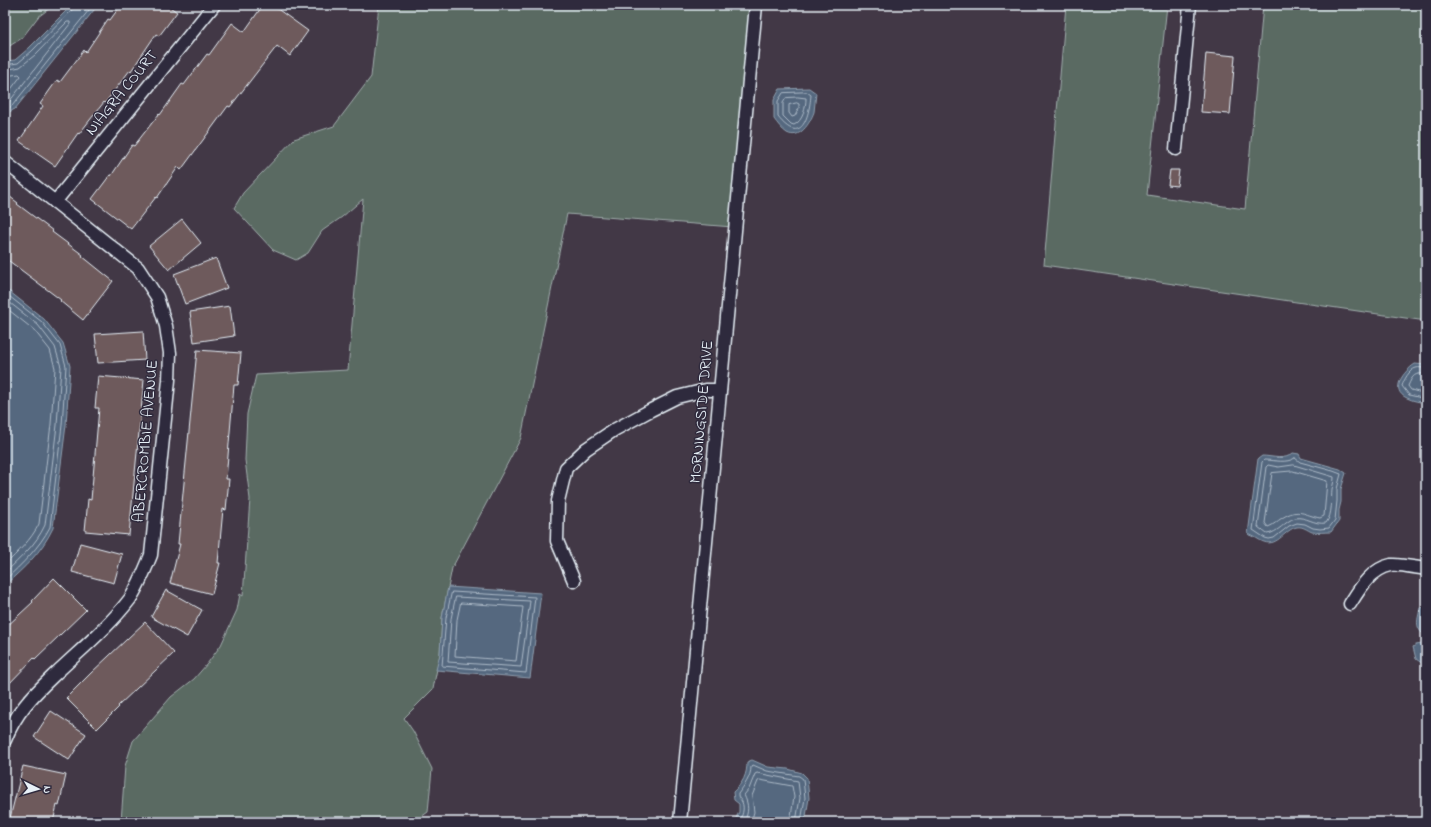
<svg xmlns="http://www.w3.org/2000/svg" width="1431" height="827" viewBox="0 0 1431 827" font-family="'Indie Flower',sans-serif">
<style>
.green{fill:#5a6a62;stroke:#a1aead}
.water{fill:#54687f;stroke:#8f9faf}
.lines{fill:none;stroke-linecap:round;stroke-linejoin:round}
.shore{stroke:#adbac8;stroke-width:1}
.building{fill:#6e5a5c;stroke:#e8f1f8}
.minor-casing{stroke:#e8f1f8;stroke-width:15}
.minor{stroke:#2f2a3d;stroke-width:12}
.labels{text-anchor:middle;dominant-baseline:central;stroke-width:3;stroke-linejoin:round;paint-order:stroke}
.street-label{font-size:16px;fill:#e8f1f8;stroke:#2f2a3d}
</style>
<rect width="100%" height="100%" fill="#423846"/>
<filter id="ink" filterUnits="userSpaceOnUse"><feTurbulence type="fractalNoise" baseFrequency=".025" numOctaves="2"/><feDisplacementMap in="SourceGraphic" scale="8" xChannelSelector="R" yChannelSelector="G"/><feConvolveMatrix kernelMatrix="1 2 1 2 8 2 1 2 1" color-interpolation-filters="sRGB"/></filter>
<g filter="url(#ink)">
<g class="green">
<path d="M 5,5 L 54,5 L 38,17 L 22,38 L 5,49 Z"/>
<path d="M 379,5 L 753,5 L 733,227 L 567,214 L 521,438 L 452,568 L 442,618 L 440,654 L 433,689 L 404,718 L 413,731 L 432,769 L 428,812 L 414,822 L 121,822 L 125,766 L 133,741 L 171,697 L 194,679 L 207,664 L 221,645 L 237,610 L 240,594 L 243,596 L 250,499 L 245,460 L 247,414 L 256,375 L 348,370 L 363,199 L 342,217 L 322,231 L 308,253 L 296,260 L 273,250 L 234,208 L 243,193 L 294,139 L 334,126 L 371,77 Z"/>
<path d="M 1066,5 L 1167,5 L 1147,195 L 1245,209 L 1263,5 L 1426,5 L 1426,321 L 1044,265 Z"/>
</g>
<g class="water">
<path d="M 72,5 L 98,5 L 15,109 L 5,114 L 5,61 L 15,60 L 29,48 Z"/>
<path d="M 809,88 L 816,93 C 815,99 815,106 814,112 C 810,123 800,140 787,133 C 782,130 777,123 774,119 L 774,100 L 780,89 Z"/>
<path d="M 5,288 L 44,319 L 63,343 L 70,366 L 66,425 L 53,528 C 41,553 25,567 5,585 Z"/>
<path d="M 1415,364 L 1426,365 L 1426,403 C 1420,402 1413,401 1407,398 C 1389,390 1404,371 1415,364 Z"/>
<path d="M 1293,453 L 1299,454 L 1301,458 L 1340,469 L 1346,473 L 1341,489 L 1341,502 L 1339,510 L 1339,521 L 1331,532 C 1324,532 1318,533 1312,532 C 1307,530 1303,526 1297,527 C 1285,529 1278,547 1264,542 C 1260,541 1254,536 1248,534 L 1258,459 L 1262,456 C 1272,456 1285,461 1293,453 Z"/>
<path d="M 448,587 L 541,593 L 530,678 L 436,670 L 440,654 L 442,618 Z"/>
<path d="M 1426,607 L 1426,666 L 1416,659 L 1413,647 L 1416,645 L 1422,644 L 1424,641 L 1424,635 C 1414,626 1418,620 1420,608 Z"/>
<path d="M 752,760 L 768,767 L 788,769 L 802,773 L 807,778 L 809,798 L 805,822 L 734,822 L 739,812 L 739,804 L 734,800 L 733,792 C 743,783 747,775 747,762 Z"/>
</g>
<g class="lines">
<g class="shore">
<path d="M 5,65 L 18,63 L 32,51 L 73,9 L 74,5"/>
<path d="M 5,70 L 20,67 L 35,55 L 67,22 L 70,22 L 70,24 L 9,102 L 5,104"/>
<path d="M 5,76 L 19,74 L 21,76 L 5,97"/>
<path d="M 807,92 L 811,95 C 809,118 801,146 778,117 L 778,101 L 783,93 Z"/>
<path d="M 798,97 L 806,98 C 806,107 803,121 794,125 L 791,124 L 783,116 L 783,103 L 786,98 Z"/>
<path d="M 797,103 L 799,104 L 799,108 L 795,116 L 792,117 L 789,113 L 789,105 Z"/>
<path d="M 5,110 L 12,106 L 93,5"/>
<path d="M 5,293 L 42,322 L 60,345 L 66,366 L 62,425 L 50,527 C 39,548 22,564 5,580"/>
<path d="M 5,299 L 38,325 L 55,347 L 61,367 L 57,425 L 45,525 C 36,545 20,558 5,573"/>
<path d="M 5,307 L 34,330 L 50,350 L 55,368 L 51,424 L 39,524 C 31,540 18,552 5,565"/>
<path d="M 1426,369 C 1423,368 1419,367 1416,368 C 1409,370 1404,380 1402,386 L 1409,395 L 1426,399"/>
<path d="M 1426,374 C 1414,373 1413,375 1408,386 L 1411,390 L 1426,394"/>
<path d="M 1295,458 L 1300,462 L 1333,471 L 1341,474 L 1337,489 L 1337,501 L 1335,520 L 1329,528 L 1320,529 L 1313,528 L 1305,524 L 1297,523 L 1289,526 L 1274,538 L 1269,539 L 1265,538 L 1253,530 L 1262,462 L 1264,460 C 1275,460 1286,464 1295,458 Z"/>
<path d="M 1294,465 L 1334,477 C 1334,481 1333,485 1332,489 C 1331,500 1333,514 1326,523 C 1314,525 1306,516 1295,518 C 1285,521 1278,533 1267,534 L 1258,527 L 1266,467 L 1268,465 L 1278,467 Z"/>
<path d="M 1293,471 L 1327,481 L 1324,516 L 1320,518 C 1304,515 1299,507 1282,518 C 1277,521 1274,525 1268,527 L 1265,523 L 1272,473 Z"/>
<path d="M 452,592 L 535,597 L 526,673 L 442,666 L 446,618 Z"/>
<path d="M 456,597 L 530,601 L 521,667 L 448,662 L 451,619 Z"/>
<path d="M 461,603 L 523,607 L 516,661 L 455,656 L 457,620 Z"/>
<path d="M 739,822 C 742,816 745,809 742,802 C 740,798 738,799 738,794 C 744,786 751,777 751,767 L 753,765 L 767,771 L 799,776 L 803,779 L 805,798 L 801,822"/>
<path d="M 744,822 C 749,812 749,805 744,795 L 749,789 L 755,774 L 757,773 L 798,781 L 800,798 L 796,822"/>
<path d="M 751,822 L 754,812 L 752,796 L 758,781 L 760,780 L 792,786 L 794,797 L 790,822"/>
</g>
</g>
<g class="building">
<path d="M 121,5 L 167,5 L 177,12 L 159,36 L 156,34 L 131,71 L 130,70 L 105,103 L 104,102 L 79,134 L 78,133 L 55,166 L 19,141 L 43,106 L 40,104 L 57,80 L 60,82 L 84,50 L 86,52 L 108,19 L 110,20 Z"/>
<path d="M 263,5 L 272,5 L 308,31 L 290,56 L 277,46 L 230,107 L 228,106 L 181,170 L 178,167 L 157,198 L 156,197 L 131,229 L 92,199 L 110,175 L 111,176 L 132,145 L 134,146 L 159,114 L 160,115 L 182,84 L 184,85 L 207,54 L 209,55 L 232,23 L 244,32 Z"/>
<path d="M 1206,53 L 1235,56 L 1230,114 L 1201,112 Z"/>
<path d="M 1170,170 L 1179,170 L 1177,186 L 1168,185 Z"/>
<path d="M 5,193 L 18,203 L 17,204 L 53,231 L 52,232 L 83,255 L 82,256 L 113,281 L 83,320 L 60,301 L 61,300 L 5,258 Z"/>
<path d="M 182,219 L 201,243 L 169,270 L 149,246 Z"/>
<path d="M 216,258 L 227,288 L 185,304 L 174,274 Z"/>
<path d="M 230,306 L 234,336 L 194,342 L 190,312 Z"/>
<path d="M 143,331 L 145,360 L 98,363 L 95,334 Z"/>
<path d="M 197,350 L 241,353 L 238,385 L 234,385 L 226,479 L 229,479 L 226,510 L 223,509 L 218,563 L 220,563 L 212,594 L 170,583 L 180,544 L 178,544 Z"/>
<path d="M 98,376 L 144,380 L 129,535 L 85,531 L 88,499 L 91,500 L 99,408 L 95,408 Z"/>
<path d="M 80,543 L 122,554 L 114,583 L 72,572 Z"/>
<path d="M 54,578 L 86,610 L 35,659 L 34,658 L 5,688 L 5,628 L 33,602 L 32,601 Z"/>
<path d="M 166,590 L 202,610 L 187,637 L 151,617 Z"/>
<path d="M 145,622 L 174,653 L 118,706 L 119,707 L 97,729 L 66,698 L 91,673 Z"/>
<path d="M 51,711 L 86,734 L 69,760 L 34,737 Z"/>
<path d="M 23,766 L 66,775 L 59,806 L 57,805 L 53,822 L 9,822 Z"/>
</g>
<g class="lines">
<g class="minor-casing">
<g id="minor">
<path d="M 1176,149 L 1190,5"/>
<path d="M 5,162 L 138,268 L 157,297 L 166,326 L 170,353 L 169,380 L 151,555 C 145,570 139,585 130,599 C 108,628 78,652 52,677 C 32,696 15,714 5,740"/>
<path d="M 55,202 L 214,5"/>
<path d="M 574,581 L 557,541 L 558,501 L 566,468 L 586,449 L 614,430 L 651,410 L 677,397 L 706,390 L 720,390"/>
<path d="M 1350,604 C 1360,588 1371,569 1391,565 C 1400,564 1417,568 1426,569"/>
<path d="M 680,822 L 756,5"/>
</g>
</g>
<use href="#minor" class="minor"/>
</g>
</g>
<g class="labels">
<g class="street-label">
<text transform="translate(122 93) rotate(-51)">NIAGRA COURT</text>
<text transform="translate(702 412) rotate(-85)">MORNINGSIDE DRIVE</text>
<text transform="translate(146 441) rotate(-85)">ABERCROMBIE AVENUE</text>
</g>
</g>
<rect width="1431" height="827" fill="none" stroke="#2f2a3d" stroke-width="20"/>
<rect x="10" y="10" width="1411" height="807" fill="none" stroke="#e8f1f8" stroke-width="1.5" filter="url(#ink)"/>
<g transform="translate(38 789) rotate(95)" stroke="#2f2a3d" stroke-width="3" paint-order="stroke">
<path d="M0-3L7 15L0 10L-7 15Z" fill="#e8f1f8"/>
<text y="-6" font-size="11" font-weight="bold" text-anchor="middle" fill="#e8f1f8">N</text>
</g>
</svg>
